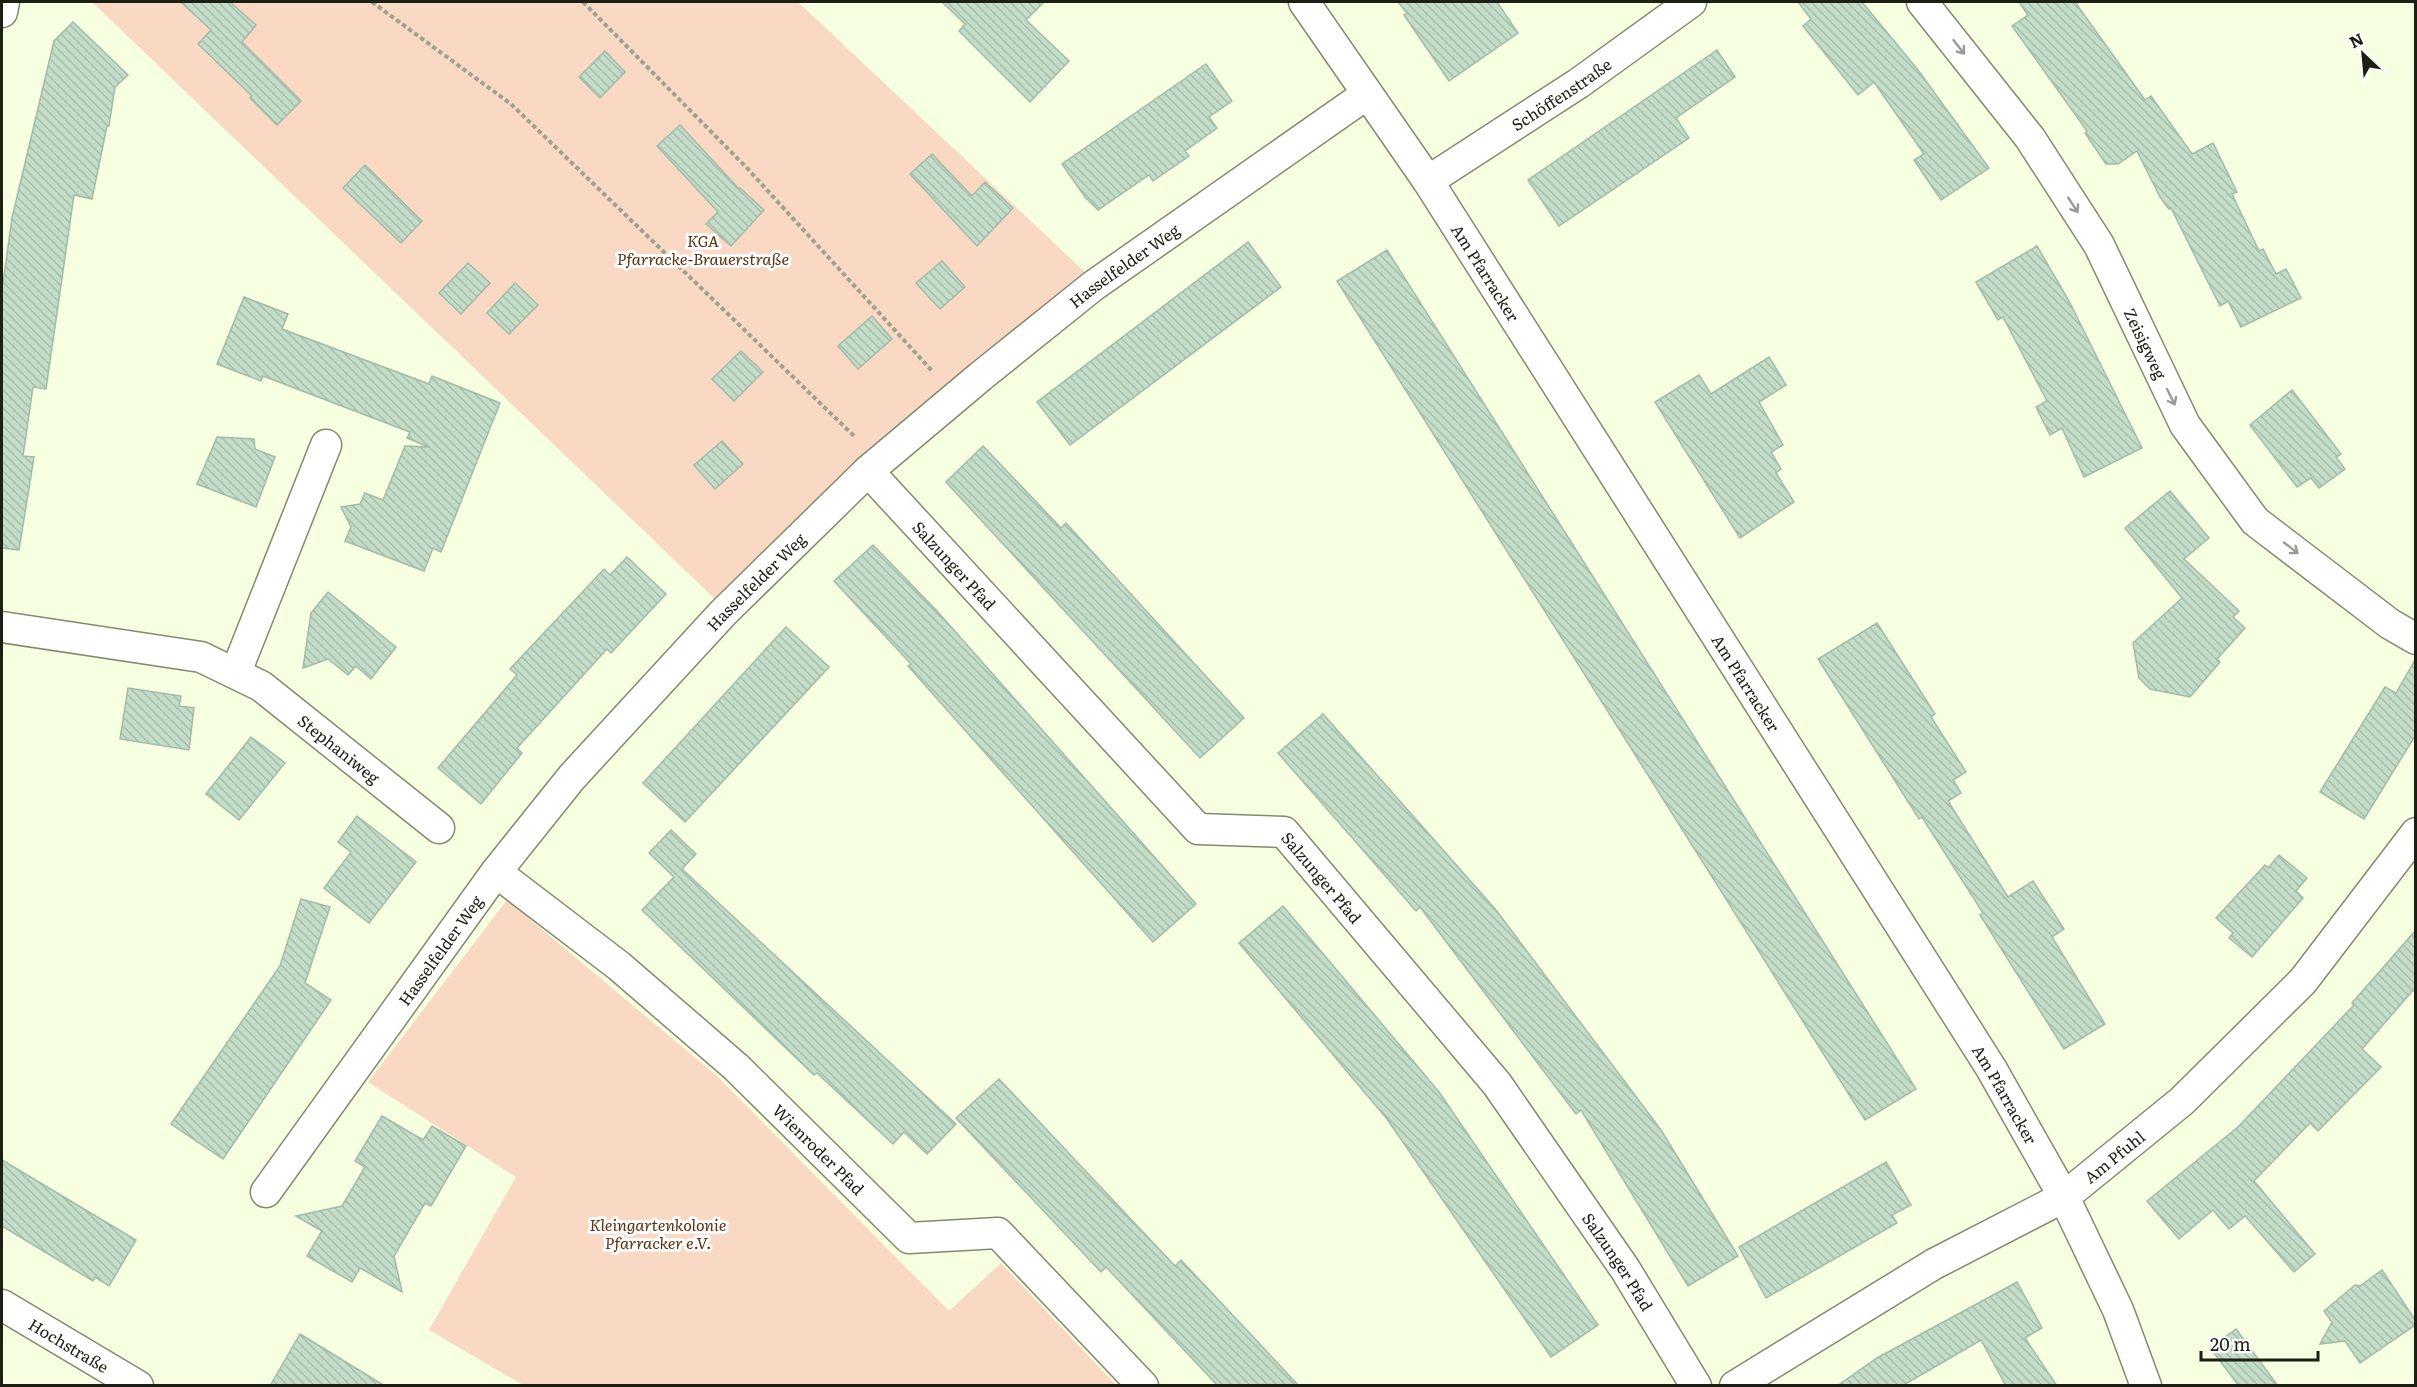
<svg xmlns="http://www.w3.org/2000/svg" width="2417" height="1387" viewBox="0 0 2417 1387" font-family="Literata,serif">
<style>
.green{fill:#f9d8c4}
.building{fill:url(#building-back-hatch);stroke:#a2bba8;stroke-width:1.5}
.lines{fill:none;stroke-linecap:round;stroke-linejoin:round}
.street-casing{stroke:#838a6f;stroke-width:33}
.path{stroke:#9da38d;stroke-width:4;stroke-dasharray:4.5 3;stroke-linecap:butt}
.street{stroke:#fff;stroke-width:30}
.oneway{stroke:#999a95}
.labels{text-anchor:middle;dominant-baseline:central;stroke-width:6;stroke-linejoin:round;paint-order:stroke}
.street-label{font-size:16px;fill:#1c1f14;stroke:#fff}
.park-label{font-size:16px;font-style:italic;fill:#5d2f0c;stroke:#fff}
</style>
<defs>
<pattern id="building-back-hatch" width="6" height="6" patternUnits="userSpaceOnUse" patternTransform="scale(1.5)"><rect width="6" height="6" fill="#c3ddc9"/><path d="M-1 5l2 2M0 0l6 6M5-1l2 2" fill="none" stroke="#a7bdac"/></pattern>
</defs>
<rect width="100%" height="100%" fill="#f7ffe1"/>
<g class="green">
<path d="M 92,2 L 798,2 L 1088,275 L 871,452 L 715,599 Z"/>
<path d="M 507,900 L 717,1076 L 949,1311 L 1001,1263 L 1116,1385 L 523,1385 L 429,1330 L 516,1177 L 368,1082 Z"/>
</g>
<g class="building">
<path d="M 181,2 L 230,2 L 256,25 L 242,42 L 301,101 L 277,125 L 250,98 L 252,96 L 198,44 L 211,30 Z"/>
<path d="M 942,2 L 1044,2 L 1026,20 L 1069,61 L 1030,102 L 959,31 L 965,24 Z"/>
<path d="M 1398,2 L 1497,2 L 1518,33 L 1449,81 L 1404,15 L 1407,13 Z"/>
<path d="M 1798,2 L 1862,2 L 1918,70 L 1989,168 L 1941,200 L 1914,160 L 1924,154 L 1874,82 L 1858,95 L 1803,26 L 1811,19 Z"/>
<path d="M 2019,2 L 2075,2 L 2145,100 L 2151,96 L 2192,154 L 2213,143 L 2237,192 L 2232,194 L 2259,251 L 2263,249 L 2276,274 L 2286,269 L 2301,298 L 2241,327 L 2228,301 L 2220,306 L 2171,208 L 2169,209 L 2160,197 L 2137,151 L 2118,164 L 2106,164 L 2085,133 L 2087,131 L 2012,26 L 2028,15 Z"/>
<path d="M 73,22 L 128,75 L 115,87 L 109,126 L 107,126 L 92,199 L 74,195 L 46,389 L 33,387 L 23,456 L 34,457 L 19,550 L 2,548 L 2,290 L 12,218 L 54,41 Z"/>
<path d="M 1717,50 L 1735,77 L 1676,118 L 1689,138 L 1559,226 L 1528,180 Z"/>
<path d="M 605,51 L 625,72 L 600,98 L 579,77 Z"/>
<path d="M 1206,64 L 1232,101 L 1209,117 L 1217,128 L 1185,151 L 1189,156 L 1153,181 L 1149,175 L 1098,210 L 1085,197 L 1062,164 Z"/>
<path d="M 680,125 L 739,189 L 740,188 L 764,210 L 731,246 L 706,224 L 718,212 L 657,146 Z"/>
<path d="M 932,154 L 972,196 L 985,182 L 1013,208 L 977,246 L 910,174 Z"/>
<path d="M 365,165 L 422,221 L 401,243 L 343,188 Z"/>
<path d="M 1248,242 L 1281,287 L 1070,445 L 1037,402 Z"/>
<path d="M 2037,246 L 2069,301 L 2142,448 L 2084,477 L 2062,428 L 2050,435 L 2036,407 L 2047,401 L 2003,317 L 1998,320 L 1976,282 Z"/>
<path d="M 1387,250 L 1916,1089 L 1865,1120 L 1337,281 Z"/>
<path d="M 942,261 L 965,287 L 940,309 L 916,283 Z"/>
<path d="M 468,263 L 490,283 L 461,314 L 439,293 Z"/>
<path d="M 515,283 L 538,305 L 509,334 L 487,313 Z"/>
<path d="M 244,297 L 288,314 L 282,329 L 429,384 L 432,376 L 500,403 L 441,552 L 433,548 L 424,571 L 345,541 L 351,527 L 341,507 L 360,504 L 365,493 L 383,500 L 405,446 L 429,447 L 407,438 L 410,432 L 263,376 L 261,381 L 217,364 Z"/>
<path d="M 872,316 L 892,339 L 858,369 L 838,346 Z"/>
<path d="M 741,351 L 763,372 L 734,401 L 712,379 Z"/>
<path d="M 1769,357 L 1786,385 L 1759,402 L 1783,445 L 1771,452 L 1781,469 L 1776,473 L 1794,502 L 1740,538 L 1655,402 L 1699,375 L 1711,394 Z"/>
<path d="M 2292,390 L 2341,454 L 2336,457 L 2345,469 L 2319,488 L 2311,478 L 2297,487 L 2250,425 Z"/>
<path d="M 217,437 L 254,439 L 255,449 L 275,457 L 256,507 L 197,484 Z"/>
<path d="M 722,441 L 743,464 L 715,489 L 694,465 Z"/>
<path d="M 983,446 L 1061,528 L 1066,523 L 1244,718 L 1200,758 L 946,482 Z"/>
<path d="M 2170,491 L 2209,538 L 2184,559 L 2239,611 L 2233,617 L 2245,628 L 2217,659 L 2220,662 L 2190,697 L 2150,689 L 2139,678 L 2133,643 L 2182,598 L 2125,528 Z"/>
<path d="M 873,545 L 937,611 L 1196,904 L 1153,942 L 908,666 L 911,664 L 834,581 Z"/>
<path d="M 627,557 L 666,594 L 611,653 L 607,649 L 517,748 L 522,753 L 481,804 L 438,768 L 517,675 L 510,669 L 604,569 L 610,575 Z"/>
<path d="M 328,592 L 396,647 L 371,679 L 356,666 L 348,675 L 328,659 L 303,668 L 311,613 Z"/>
<path d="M 1877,623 L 1935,714 L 1931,717 L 1966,772 L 1953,780 L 1961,793 L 1948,801 L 2008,897 L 2033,881 L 2064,929 L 2052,937 L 2105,1024 L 2064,1049 L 1980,915 L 1983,913 L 1922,817 L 1919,819 L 1818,659 Z"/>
<path d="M 786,627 L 829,667 L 685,822 L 643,783 Z"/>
<path d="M 2415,660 L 2415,736 L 2364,819 L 2320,792 L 2385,687 L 2396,693 Z"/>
<path d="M 128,688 L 181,696 L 179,706 L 194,708 L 189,750 L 120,739 Z"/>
<path d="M 1323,714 L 1496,910 L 1661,1130 L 1738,1256 L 1688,1286 L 1581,1110 L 1576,1114 L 1420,907 L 1416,911 L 1278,753 Z"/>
<path d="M 251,737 L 285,763 L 239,820 L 206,794 Z"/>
<path d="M 357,816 L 416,862 L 369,923 L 324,888 L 351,852 L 338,842 Z"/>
<path d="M 671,830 L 696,854 L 682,869 L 956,1124 L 927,1154 L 904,1132 L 893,1144 L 817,1073 L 814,1075 L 642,910 L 674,877 L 649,853 Z"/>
<path d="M 2279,855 L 2307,878 L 2296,891 L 2303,898 L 2252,957 L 2229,938 L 2233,933 L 2216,918 L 2265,865 L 2268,868 Z"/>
<path d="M 301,899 L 330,907 L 305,983 L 331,1000 L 223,1159 L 171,1124 L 280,966 Z"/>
<path d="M 1283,906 L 1439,1092 L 1598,1325 L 1551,1357 L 1387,1119 L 1239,943 Z"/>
<path d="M 2415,931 L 2415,988 L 2362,1049 L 2381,1067 L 2318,1131 L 2310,1123 L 2254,1181 L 2315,1254 L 2294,1272 L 2245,1216 L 2229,1229 L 2213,1210 L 2179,1239 L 2147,1201 L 2238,1127 L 2354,1005 L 2352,1003 Z"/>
<path d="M 999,1079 L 1175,1266 L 1181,1260 L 1299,1386 L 1218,1386 L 1106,1267 L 1101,1272 L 956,1118 Z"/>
<path d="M 382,1116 L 423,1140 L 432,1126 L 466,1146 L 431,1206 L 425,1203 L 394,1256 L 402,1292 L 360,1268 L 352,1282 L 307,1256 L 322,1231 L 296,1216 L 342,1206 L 365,1167 L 355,1161 Z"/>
<path d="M 2,1160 L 136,1240 L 109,1286 L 95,1277 L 93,1281 L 2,1226 Z"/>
<path d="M 1886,1162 L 1911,1205 L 1892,1215 L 1897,1223 L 1766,1298 L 1739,1247 Z"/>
<path d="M 2382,1270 L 2415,1320 L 2415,1325 L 2360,1363 L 2345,1341 L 2320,1344 L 2332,1322 L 2324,1311 L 2355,1285 L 2360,1286 Z"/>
<path d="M 2017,1282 L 2042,1328 L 2025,1338 L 2057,1386 L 2006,1386 L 1981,1340 L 1902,1386 L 1837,1386 L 1877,1358 Z"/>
<path d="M 2236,1329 L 2278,1386 L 2239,1386 L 2210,1348 Z"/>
<path d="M 300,1334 L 385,1386 L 270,1386 Z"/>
</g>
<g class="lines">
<g class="street-casing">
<g id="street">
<path id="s1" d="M 1304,2 L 1428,181 L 1991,1068 L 2064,1197 L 2118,1310 L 2146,1386"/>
<path id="s2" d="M 1922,2 L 2030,138 L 2099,245 L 2185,425 L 2255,521 L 2390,624 L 2416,639"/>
<path d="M 2,12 L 4,2"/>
<path id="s3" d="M 1428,181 L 1579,83 L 1691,2"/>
<path id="s4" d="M 868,471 L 1198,829 L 1284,832 L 1497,1084 L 1625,1269 L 1696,1386"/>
<path id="s5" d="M 2,627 L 201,657 L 261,686 L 439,828"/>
<path d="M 236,672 L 326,445"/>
<path id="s6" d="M 496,872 L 619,966 L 736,1067 L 909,1238 L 998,1233 L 1143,1386"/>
<path id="s7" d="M 266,1192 L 496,872 L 572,777 L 723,613 L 868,471 L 981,376 L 1093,286 L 1367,94"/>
<path id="s8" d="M 2,1305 L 138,1386"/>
<path id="s9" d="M 1735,1386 L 1934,1264 L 2064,1197 L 2182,1101 L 2303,981 L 2416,833"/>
</g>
</g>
<g class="path">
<path d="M 372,2 L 511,104 L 854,436"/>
<path d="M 583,2 L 746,167 L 933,372"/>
</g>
<use href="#street" class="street"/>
</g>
<defs><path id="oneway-shaft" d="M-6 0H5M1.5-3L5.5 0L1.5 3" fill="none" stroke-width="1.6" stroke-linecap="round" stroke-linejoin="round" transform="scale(1.5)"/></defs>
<g class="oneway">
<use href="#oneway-shaft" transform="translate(1959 47) rotate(52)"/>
<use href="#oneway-shaft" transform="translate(2073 205) rotate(57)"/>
<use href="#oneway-shaft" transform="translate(2171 397) rotate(64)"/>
<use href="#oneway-shaft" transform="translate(2291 548) rotate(38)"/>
</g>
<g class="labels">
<g class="street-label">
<text stroke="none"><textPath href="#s3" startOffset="159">Schöffenstraße</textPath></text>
<text stroke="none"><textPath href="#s7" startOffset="1270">Hasselfelder Weg</textPath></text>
<text stroke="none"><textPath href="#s1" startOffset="326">Am Pfarracker</textPath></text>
<text stroke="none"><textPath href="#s2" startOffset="410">Zeisigweg</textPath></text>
<text stroke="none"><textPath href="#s4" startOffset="128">Salzunger Pfad</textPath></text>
<text stroke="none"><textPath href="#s7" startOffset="784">Hasselfelder Weg</textPath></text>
<text stroke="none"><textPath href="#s1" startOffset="812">Am Pfarracker</textPath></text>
<text stroke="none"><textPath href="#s5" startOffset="368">Stephaniweg</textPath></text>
<text stroke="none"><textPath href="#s4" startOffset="632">Salzunger Pfad</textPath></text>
<text stroke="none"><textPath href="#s7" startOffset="298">Hasselfelder Weg</textPath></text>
<text stroke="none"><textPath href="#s1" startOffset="1298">Am Pfarracker</textPath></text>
<text stroke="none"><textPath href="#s6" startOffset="426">Wienroder Pfad</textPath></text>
<text stroke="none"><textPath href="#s9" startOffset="444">Am Pfuhl</textPath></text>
<text stroke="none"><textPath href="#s4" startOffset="1118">Salzunger Pfad</textPath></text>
<text stroke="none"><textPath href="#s8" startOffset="78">Hochstraße</textPath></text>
</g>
<g class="park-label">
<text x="703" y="240">KGA<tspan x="703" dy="18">Pfarracke-Brauerstraße</tspan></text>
<text x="658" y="1224">Kleingartenkolonie<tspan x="658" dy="18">Pfarracker e.V.</tspan></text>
</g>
</g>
<rect width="2417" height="1387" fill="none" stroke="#1c1f14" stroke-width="6"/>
<g transform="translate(2363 54) rotate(334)" stroke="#ffffff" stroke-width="4.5" paint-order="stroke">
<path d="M0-4.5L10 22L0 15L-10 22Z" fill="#1c1f14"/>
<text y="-9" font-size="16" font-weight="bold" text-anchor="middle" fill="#1c1f14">N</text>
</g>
<path d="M2201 1351v9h117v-9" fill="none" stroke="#1c1f14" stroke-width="3"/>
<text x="2210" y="1351" font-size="18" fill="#1c1f14" stroke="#ffffff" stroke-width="4.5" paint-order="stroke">20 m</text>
</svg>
